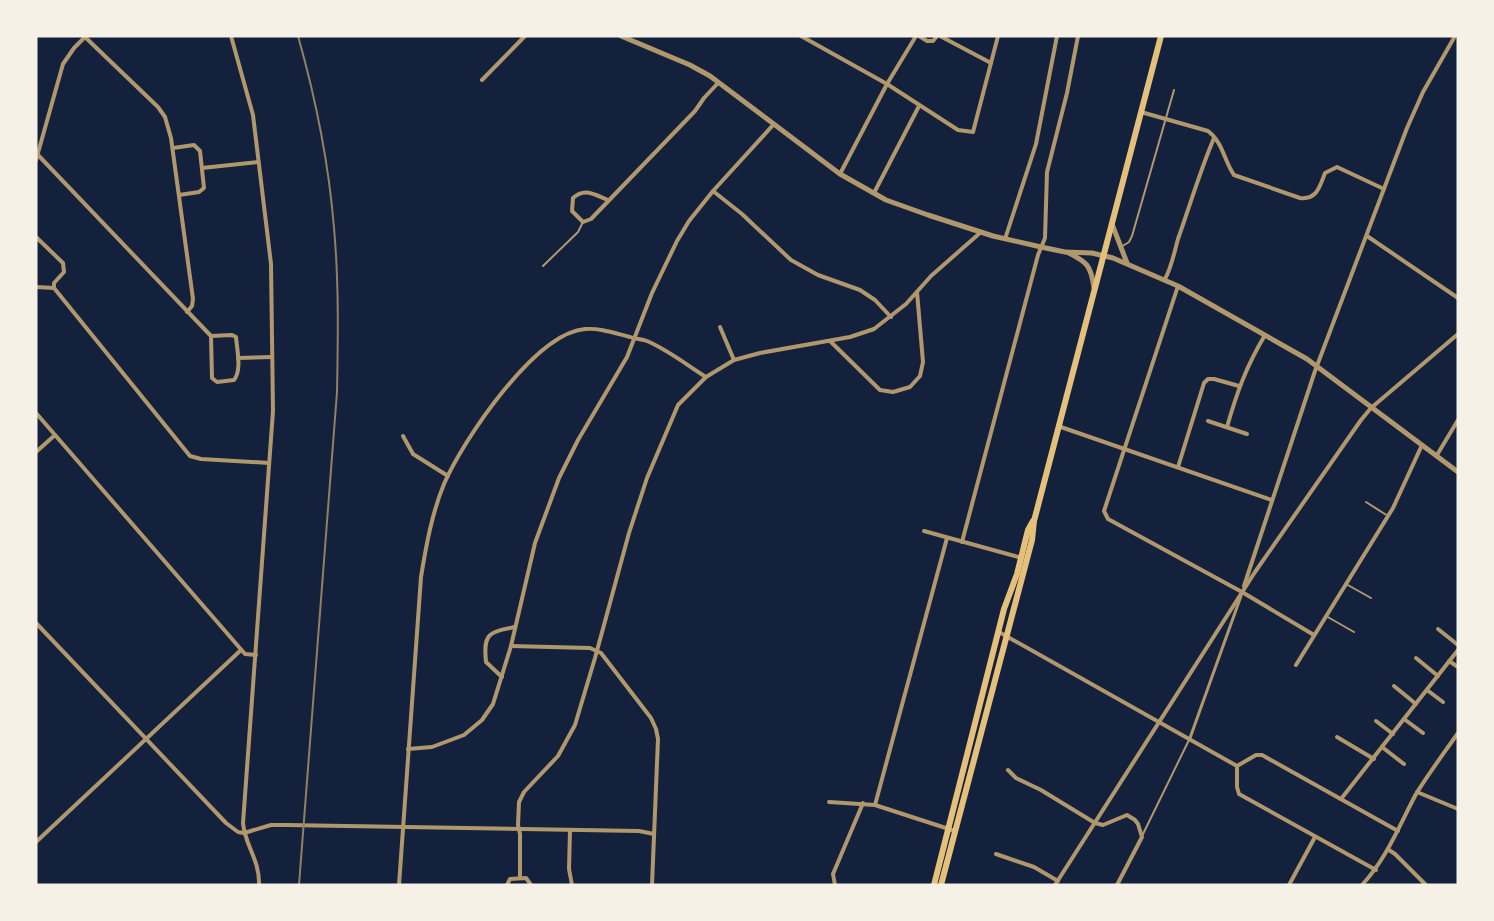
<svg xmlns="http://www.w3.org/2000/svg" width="1494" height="921" viewBox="0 0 1494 921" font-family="'Fira Sans',sans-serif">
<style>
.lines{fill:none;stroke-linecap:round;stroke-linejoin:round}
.service{stroke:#b1986c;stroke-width:2}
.pedestrian{stroke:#b1986c;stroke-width:3}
.minor{stroke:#b1986c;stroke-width:4}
.tertiary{stroke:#b1986c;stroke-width:5}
.secondary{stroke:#e5c07b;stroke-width:6}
.rail{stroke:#918062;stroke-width:2}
</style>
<rect width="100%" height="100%" fill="#14213d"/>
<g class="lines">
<g class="service">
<path d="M 1121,247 L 1129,242 L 1132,236 L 1174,90"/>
<path d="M 543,266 L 578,232 L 583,222"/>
<path d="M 1366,502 L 1388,516"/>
<path d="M 1346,584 L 1371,598"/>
<path d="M 1326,616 L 1354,632"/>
<path d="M 1143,834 L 1189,740"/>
</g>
<path class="pedestrian" d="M 1190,738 L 1241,596"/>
<g class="minor">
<path d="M 231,36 L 253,115 L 271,264 L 273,411 L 243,823 C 245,846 260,860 259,885"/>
<path d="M 801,36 L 887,84 L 958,130 L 973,132 L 998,36"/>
<path d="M 919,36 L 927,41 L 933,41 L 937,36"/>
<path d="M 940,36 L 991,63"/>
<path d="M 85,37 L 158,107 L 165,117 L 171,138 L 193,299 L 192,306 L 187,312"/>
<path d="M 482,80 L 525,36"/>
<path d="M 1141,112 L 1208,131 C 1223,142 1224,161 1234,175 L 1300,198 C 1317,200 1320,186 1325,173 L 1337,167 L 1384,189"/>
<path d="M 173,148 L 194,145 L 200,151 L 204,188 L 199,192 L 179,195"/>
<path d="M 38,155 L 211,336"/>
<path d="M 36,160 L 63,64 L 74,48 L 86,36"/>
<path d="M 202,168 L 258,162"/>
<path d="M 840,174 L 887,84 L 916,36"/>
<path d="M 713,191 L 742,214 L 791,260 L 818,275 L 860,290 L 875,300 L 891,317"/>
<path d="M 874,193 L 919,106"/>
<path d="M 608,200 C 595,195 585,187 573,198 L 572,211 L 583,222 L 591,219 L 695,111 L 704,98 L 718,83"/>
<path d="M 1367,236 L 1458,298"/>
<path d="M 36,237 L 63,263 L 64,272 L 54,283 L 54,288"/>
<path d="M 1005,239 L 1036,144 L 1057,36"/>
<path d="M 1165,279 C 1172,266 1174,253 1178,239 C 1190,205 1200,171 1214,138"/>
<path d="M 1178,286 L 1104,511 L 1108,519 L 1242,592 L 1314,635"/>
<path d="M 36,287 L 54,288"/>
<path d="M 54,288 L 190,456 L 201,459 L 269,463"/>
<path d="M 720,327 L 734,360"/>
<path d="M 232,335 L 236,337 C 237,350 242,370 234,380 L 217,382 L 212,378 L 211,336 Z"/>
<path d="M 830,341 L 880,390 L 893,392 L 910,387 L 920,376 L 923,362 L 917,292"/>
<path d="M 238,358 L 272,357"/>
<path d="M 36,413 L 245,654 L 256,655"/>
<path d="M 1208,421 L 1247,434"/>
<path d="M 1058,426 L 1272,500"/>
<path d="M 1227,427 C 1237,392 1246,367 1265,335"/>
<path d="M 403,436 L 413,454 L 448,476"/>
<path d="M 36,452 L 55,435"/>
<path d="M 1437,455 L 1458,420"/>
<path d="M 1178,467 L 1204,383 L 1208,379 L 1214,379 L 1239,386"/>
<path d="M 924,531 L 1022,558"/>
<path d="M 962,542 L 1038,255 L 1045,238 L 1047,172 L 1067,93 L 1078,36"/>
<path d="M 1244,586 L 1315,371 L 1407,128 L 1423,92 L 1455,36"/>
<path d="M 36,623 L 226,823 L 238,832 L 244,833"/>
<path d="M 1438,629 L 1458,645"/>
<path d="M 999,632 L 1237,766"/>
<path d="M 511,646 L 590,648 L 601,653 L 651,718 L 656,729 L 658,739 L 652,885"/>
<path d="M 1416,658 L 1438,676"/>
<path d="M 1449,661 L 1458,667"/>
<path d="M 1296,665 L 1393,508 L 1422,445"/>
<path d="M 502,677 L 486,662 C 483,633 489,632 515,627"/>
<path d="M 1394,686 L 1416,704"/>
<path d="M 1427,690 L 1443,702"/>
<path d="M 1404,719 L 1423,733"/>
<path d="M 1376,721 L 1393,734"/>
<path d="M 1337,737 L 1374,759"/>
<path d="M 1382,747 L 1404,764"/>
<path d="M 408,749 L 432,747 L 464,735 L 482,720 L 493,704 L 511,646 L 535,543 L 559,478 L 578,440 L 627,357 L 652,293 L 677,241 L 689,221 L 713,191 L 774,124"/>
<path d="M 1237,766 L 1237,787 L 1239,794 L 1376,870"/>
<path d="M 1237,766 L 1256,755 L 1262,755 L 1398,831"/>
<path d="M 1008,770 L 1016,778 L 1041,790 L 1095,823 L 1103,825 L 1127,815 L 1135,820 L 1138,824 L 1142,837 L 1117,885"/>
<path d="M 1417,792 L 1458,809"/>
<path d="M 1341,799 L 1458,650"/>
<path d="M 829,802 L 875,805 L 955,831"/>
<path d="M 875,805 L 947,538"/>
<path d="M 570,830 L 569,869 L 572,885"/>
<path d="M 244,833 L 271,825 L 287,825 L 639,831 L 654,834"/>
<path d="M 36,842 L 241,650"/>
<path d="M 1389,850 L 1395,854 L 1426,885"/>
<path d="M 996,854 L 1034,867 L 1058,881"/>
<path d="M 520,877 L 520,834 L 518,825 L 519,802 L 524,792 L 558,756 L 575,725 L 595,658 L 629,533 L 647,478 L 678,405 L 706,377 L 734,360 L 760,353 L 850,337 L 874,329 L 906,304 L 931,276 L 981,232"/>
<path d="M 399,885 L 421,577 C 426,546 432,513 444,484 C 463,440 535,333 585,329 C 601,328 614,333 630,337 C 635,339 642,339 647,341 C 668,350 687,365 706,377"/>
<path d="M 507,885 L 510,879 L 526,878 L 531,885"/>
<path d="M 835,885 L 833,874 L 863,803"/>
<path d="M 1055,885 L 1255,572 L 1361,420 L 1371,408 L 1458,334"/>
<path d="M 1289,885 L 1315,837"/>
<path d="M 1362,885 C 1387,858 1399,826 1416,794 C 1429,773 1444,753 1458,733"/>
</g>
<g class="tertiary">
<path d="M 621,36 L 690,65 L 710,76 L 840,174 L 886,200 L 928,215 L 993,236 L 1041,247 L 1065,252 L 1092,253 L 1113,258 L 1178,286 L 1307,359 L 1458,472"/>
<path d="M 1112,224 L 1127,263"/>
<path d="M 1067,252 C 1087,262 1091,265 1094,288"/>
</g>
<g class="secondary">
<path d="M 934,885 L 1004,609 L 1017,574 L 1028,530 L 1033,521"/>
<path d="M 941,885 L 1032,540 L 1034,521 L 1161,36"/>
</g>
<path class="rail" d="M 298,36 C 315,96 329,166 334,228 C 339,283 338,338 337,392 L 299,885"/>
</g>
<rect width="1494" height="921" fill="none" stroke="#f6f1e7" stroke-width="75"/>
</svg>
